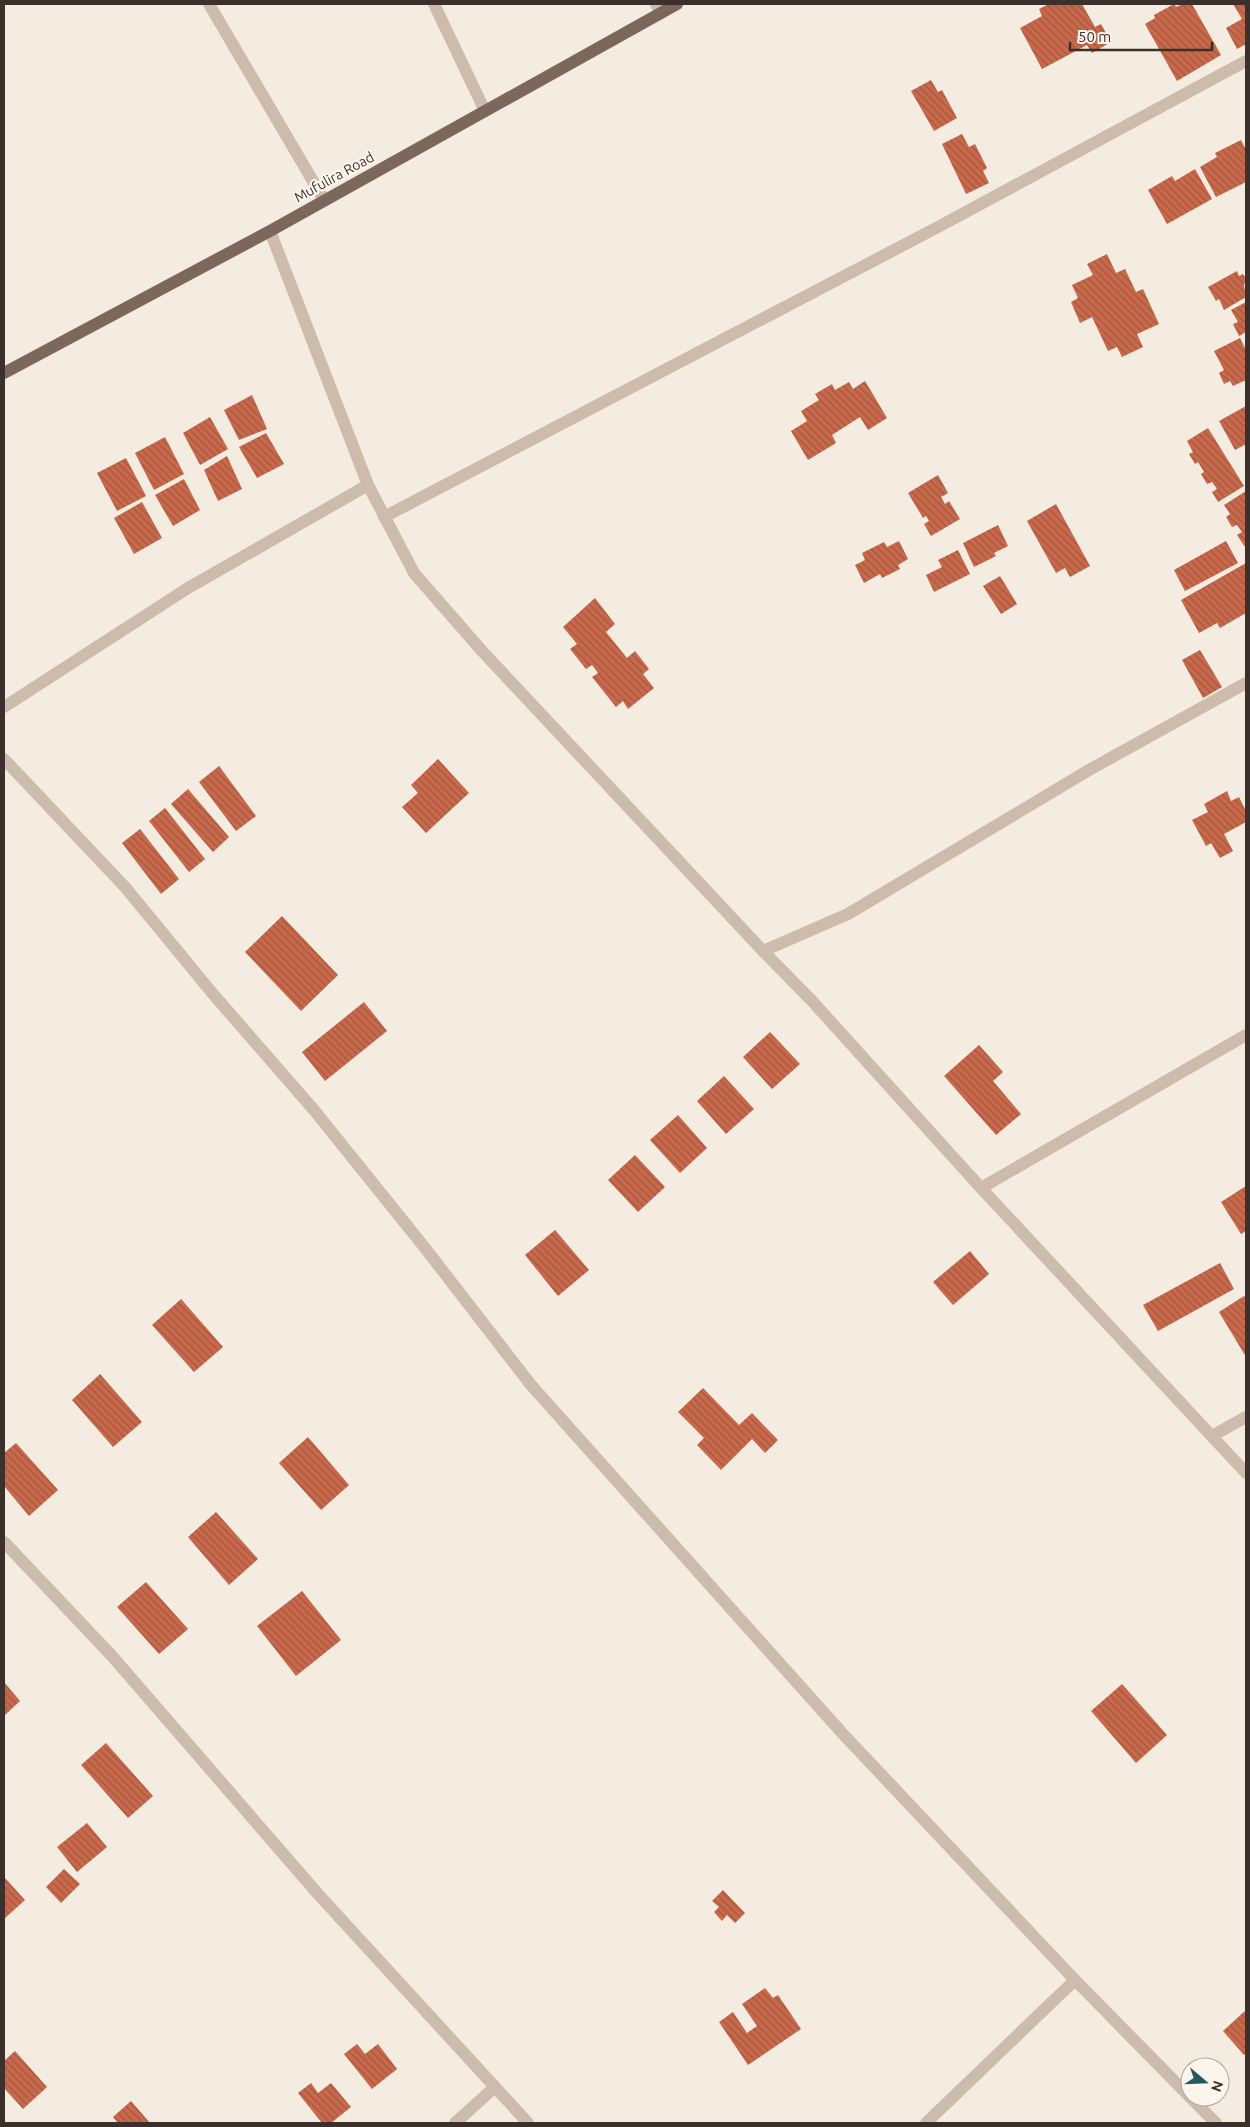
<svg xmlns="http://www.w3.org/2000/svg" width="1250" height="2127" viewBox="0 0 1250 2127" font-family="Ubuntu,sans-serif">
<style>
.building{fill:url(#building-back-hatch)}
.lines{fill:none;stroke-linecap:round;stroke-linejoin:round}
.minor{stroke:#cdbbac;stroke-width:12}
.tertiary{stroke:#cdbbac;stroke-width:12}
.primary{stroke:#7d675c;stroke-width:12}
.labels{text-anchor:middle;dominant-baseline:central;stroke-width:4.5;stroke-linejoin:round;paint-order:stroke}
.street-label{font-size:14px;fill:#3b302b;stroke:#fbf5ee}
</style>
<defs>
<pattern id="building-back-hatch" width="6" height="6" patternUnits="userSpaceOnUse" patternTransform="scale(1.25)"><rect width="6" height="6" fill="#c8694b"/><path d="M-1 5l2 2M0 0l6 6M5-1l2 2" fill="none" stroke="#a4573f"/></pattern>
</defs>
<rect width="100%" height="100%" fill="#f4ebe1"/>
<g class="building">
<path d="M 1049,4 L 1082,4 L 1095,27 L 1101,24 L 1111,42 L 1092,53 L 1087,45 L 1042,69 L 1020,28 L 1042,16 L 1039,9 Z"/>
<path d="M 1174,4 L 1176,7 L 1183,4 L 1192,4 L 1221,55 L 1177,81 L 1145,24 L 1155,18 L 1154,15 Z"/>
<path d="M 1233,4 L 1246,4 L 1246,44 L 1237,49 L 1226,28 L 1242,19 Z"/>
<path d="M 931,80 L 938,92 L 942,90 L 957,118 L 934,131 L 911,91 Z"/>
<path d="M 962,134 L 969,147 L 975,144 L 987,168 L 983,171 L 989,183 L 966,194 L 942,144 Z"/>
<path d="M 1241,140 L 1246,150 L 1246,182 L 1216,197 L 1200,167 L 1217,157 L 1215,153 Z"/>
<path d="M 1195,169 L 1212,199 L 1167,224 L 1148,190 L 1172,176 L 1175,181 Z"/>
<path d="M 1107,254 L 1116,273 L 1125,269 L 1136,292 L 1143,289 L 1159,324 L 1137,334 L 1143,347 L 1122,357 L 1117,347 L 1108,351 L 1092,317 L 1080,323 L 1071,302 L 1078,298 L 1072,285 L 1093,275 L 1087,264 Z"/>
<path d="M 1237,271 L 1239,276 L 1243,274 L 1246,279 L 1244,285 L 1246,297 L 1224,310 L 1219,299 L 1216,301 L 1208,287 Z"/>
<path d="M 1246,302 L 1246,332 L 1239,336 L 1233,324 L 1238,322 L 1231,310 Z"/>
<path d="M 1240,338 L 1246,350 L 1246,380 L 1233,386 L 1230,381 L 1224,384 L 1219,373 L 1224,370 L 1214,351 Z"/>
<path d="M 865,381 L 887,418 L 868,430 L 860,417 L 832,435 L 836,443 L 808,460 L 791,431 L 807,421 L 801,411 L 819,400 L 815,394 L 832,384 L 835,390 L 849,382 L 853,389 Z"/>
<path d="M 252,395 L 267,429 L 239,440 L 224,410 Z"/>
<path d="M 1246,406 L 1246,444 L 1235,450 L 1219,421 Z"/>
<path d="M 210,417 L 228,449 L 200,465 L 183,433 Z"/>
<path d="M 1208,428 L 1244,486 L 1218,502 L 1212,492 L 1217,489 L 1212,482 L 1207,484 L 1201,474 L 1204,472 L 1198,462 L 1195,464 L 1189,454 L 1193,452 L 1187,441 Z"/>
<path d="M 266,433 L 284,464 L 257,478 L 239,447 Z"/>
<path d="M 165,437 L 184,474 L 154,490 L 135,453 Z"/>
<path d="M 227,456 L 242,489 L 218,501 L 204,470 Z"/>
<path d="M 126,458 L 146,496 L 117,511 L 97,473 Z"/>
<path d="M 938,475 L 948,493 L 941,497 L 945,504 L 949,501 L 960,519 L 931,536 L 924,524 L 929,521 L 926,516 L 923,518 L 908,493 Z"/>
<path d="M 184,479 L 200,510 L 173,526 L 155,495 Z"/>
<path d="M 1246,491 L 1246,546 L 1245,547 L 1237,535 L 1242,532 L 1237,525 L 1232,527 L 1226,517 L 1230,514 L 1224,505 Z"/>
<path d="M 142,502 L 162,538 L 134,554 L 114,518 Z"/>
<path d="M 1056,504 L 1090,566 L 1070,577 L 1065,568 L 1056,573 L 1027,521 Z"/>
<path d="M 998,525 L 1008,546 L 994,553 L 996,556 L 974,567 L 963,543 Z"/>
<path d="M 899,541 L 908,559 L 898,565 L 900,569 L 882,578 L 880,574 L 864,583 L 855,565 L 865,560 L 862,553 L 884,542 L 887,547 Z"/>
<path d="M 1226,541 L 1238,563 L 1185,591 L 1174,570 Z"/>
<path d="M 958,550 L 970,574 L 934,592 L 926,575 L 942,567 L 938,560 Z"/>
<path d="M 1246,563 L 1246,613 L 1220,628 L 1217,623 L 1199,633 L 1181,600 Z"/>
<path d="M 1000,576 L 1017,604 L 1001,614 L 983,586 Z"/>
<path d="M 595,598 L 615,624 L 606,632 L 627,658 L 635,651 L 649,669 L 643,674 L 654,688 L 628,709 L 623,701 L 616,707 L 592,677 L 598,673 L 592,665 L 586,669 L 570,649 L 577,644 L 563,627 Z"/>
<path d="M 1200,650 L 1222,687 L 1203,698 L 1182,660 Z"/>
<path d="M 438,759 L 469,793 L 426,833 L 402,807 L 418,793 L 411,785 Z"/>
<path d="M 219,766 L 256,816 L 236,831 L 199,782 Z"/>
<path d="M 188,789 L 229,837 L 213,852 L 171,804 Z"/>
<path d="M 1227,791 L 1231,801 L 1239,797 L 1246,811 L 1246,822 L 1224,834 L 1233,851 L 1220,858 L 1211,843 L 1206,846 L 1192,820 L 1208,812 L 1204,804 Z"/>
<path d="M 165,808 L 205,859 L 189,872 L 149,821 Z"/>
<path d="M 140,829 L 179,879 L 161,894 L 122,843 Z"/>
<path d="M 282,916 L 338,975 L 301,1011 L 245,952 Z"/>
<path d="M 364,1002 L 387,1031 L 325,1081 L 302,1052 Z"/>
<path d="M 770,1032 L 800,1064 L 772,1089 L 743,1057 Z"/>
<path d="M 979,1045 L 1003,1072 L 993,1081 L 1021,1114 L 996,1135 L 944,1076 Z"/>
<path d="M 724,1076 L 754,1109 L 726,1134 L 697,1101 Z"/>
<path d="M 678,1115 L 707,1148 L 680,1173 L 650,1140 Z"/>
<path d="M 635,1155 L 665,1187 L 638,1212 L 608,1180 Z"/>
<path d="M 1246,1186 L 1246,1231 L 1241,1234 L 1221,1202 Z"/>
<path d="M 555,1230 L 589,1270 L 558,1296 L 525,1255 Z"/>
<path d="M 970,1251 L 989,1274 L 953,1305 L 933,1282 Z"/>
<path d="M 1220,1263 L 1234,1289 L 1158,1331 L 1143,1305 Z"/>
<path d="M 1244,1296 L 1246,1299 L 1246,1357 L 1219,1312 Z"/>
<path d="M 181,1299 L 223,1347 L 194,1372 L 152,1325 Z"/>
<path d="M 100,1374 L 142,1422 L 113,1447 L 72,1400 Z"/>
<path d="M 703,1388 L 739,1425 L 752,1413 L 778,1440 L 765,1453 L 752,1439 L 721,1470 L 697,1445 L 704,1438 L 678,1412 Z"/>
<path d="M 308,1437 L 349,1485 L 321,1510 L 279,1463 Z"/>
<path d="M 16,1443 L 58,1490 L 29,1516 L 4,1486 L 4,1453 Z"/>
<path d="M 216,1512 L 258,1559 L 229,1585 L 188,1537 Z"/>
<path d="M 146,1582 L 188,1629 L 159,1654 L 117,1607 Z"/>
<path d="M 302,1591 L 341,1640 L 296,1676 L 257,1626 Z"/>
<path d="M 4,1682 L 20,1701 L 4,1716 Z"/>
<path d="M 1122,1684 L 1167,1735 L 1136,1763 L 1091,1711 Z"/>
<path d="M 106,1743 L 153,1796 L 128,1818 L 81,1765 Z"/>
<path d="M 87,1823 L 107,1847 L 77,1872 L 57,1847 Z"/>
<path d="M 64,1869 L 80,1884 L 61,1903 L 46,1887 Z"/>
<path d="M 4,1877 L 25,1900 L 4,1919 Z"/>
<path d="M 723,1890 L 745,1913 L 735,1923 L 727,1915 L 722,1921 L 714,1912 L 719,1907 L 712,1901 Z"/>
<path d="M 765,1988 L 773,1998 L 778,1995 L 801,2029 L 748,2065 L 719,2022 L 733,2012 L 747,2033 L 757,2026 L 742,2004 Z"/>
<path d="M 1246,2010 L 1246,2053 L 1244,2055 L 1223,2031 Z"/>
<path d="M 357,2044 L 365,2054 L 378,2044 L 397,2069 L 372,2089 L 344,2054 Z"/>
<path d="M 15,2051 L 47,2087 L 23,2109 L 4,2088 L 4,2061 Z"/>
<path d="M 311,2083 L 318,2093 L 331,2083 L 351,2107 L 331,2123 L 322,2123 L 298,2093 Z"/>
<path d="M 131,2101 L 150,2123 L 118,2123 L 113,2117 Z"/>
</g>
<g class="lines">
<g class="minor">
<path d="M 209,4 L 324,200"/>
<path d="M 434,4 L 485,111"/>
<path d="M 656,4 L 661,13"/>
<path d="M 270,231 L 368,485 L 414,573 L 482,651 L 763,951 L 813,1002 L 981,1188 L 1246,1473"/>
<path d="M 384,517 L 938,227 L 1246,61"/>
<path d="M 4,707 L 188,588 L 368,485"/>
<path d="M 4,759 L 125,887 L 213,994 L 314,1110 L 425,1248 L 531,1385 L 843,1734 L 1075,1980 L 1190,2097"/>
<path d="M 763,951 L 848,914 L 1089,770 L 1246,683"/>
<path d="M 981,1188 L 1246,1035"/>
<path d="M 1212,1436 L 1246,1417"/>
<path d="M 1190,2097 L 1216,2123"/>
<path d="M 455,2123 L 495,2087"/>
<path d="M 926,2123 L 1075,1980"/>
</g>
<path class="tertiary" d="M 4,1542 L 112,1656 L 318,1894 L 528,2123"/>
<path class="primary" d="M 4,373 L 270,231 L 677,4"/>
</g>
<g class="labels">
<g class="street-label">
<text transform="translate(334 177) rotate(-29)">Mufulira Road</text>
</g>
</g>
<rect width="1250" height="2127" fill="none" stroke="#3b302b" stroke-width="10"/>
<g transform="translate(1205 2082) rotate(109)"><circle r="24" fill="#fbf5ee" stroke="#aea6a0"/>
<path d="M0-4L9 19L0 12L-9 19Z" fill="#1f5a5e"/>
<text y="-8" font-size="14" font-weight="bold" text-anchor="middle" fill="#3b302b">N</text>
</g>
<path d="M1070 42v8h142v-8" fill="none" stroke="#3b302b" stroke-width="2.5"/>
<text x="1078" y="42" font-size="15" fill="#3b302b" stroke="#fbf5ee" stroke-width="4" paint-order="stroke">50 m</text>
</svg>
